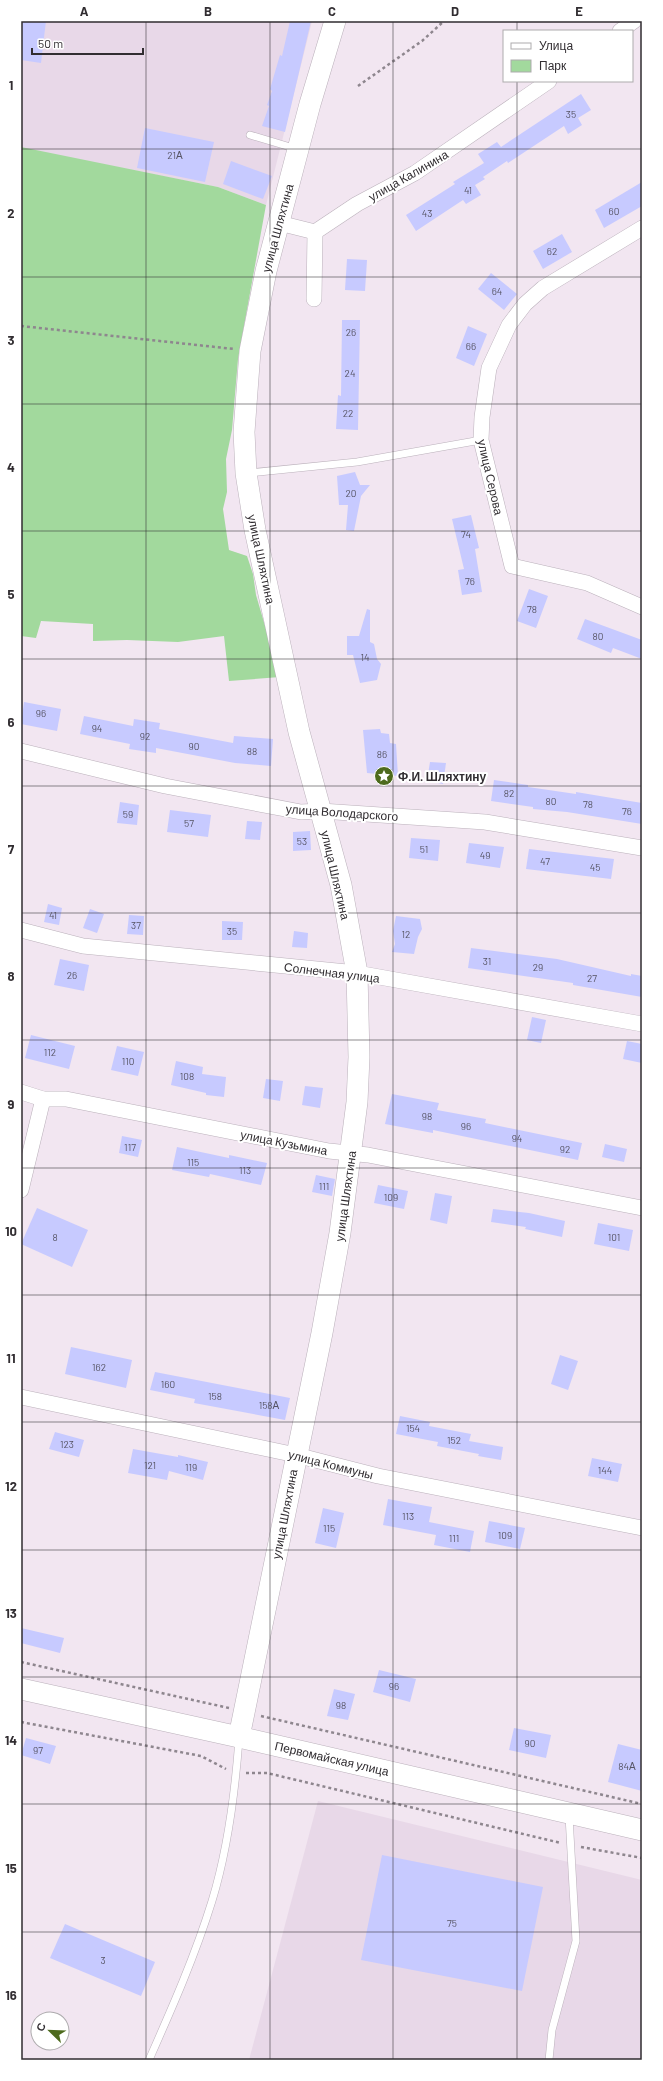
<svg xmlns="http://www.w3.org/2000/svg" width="663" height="2081" viewBox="0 0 663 2081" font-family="Barlow,sans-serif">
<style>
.built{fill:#e8d8e8}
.green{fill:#a2d99d}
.building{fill:#c7caff}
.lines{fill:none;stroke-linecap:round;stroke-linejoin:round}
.lane-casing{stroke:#bbb1bb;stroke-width:8}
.street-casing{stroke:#bbb1bb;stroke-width:16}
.secondary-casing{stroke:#bbb1bb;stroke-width:22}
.path{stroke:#8e868e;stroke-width:2.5;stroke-dasharray:3 3;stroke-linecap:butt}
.lane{stroke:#fff;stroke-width:7}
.street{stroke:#fff;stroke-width:15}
.secondary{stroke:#fff;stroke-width:21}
.grid{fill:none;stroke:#312d31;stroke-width:1;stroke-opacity:0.55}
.labels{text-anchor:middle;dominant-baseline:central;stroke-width:4;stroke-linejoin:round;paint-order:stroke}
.number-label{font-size:10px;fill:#565464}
.street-label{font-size:12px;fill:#312d31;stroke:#fff}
.poi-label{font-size:12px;font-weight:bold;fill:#312d31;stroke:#fff;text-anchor:start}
.neatline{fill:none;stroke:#312d31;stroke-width:1.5}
.grid-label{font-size:13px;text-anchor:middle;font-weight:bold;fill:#312d31}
</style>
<rect width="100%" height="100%" fill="#f2e6f1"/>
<g class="built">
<path d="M 21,21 L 312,21 L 266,205 L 218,187 L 21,148 Z"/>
<path d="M 318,1801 L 642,1880 L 642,2060 L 249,2060 Z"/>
</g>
<path class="green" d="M 21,147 L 218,187 L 266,205 L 238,359 L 232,430 L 226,459 L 227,492 L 223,509 L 229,550 L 247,556 L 253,574 L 256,595 L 280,677 L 229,681 L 224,636 L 178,642 L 127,640 L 93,641 L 93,624 L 41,621 L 36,638 L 21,636 Z"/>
<g class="building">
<path d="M 21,21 L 46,21 L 41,63 L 21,60 Z"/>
<path d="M 290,21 L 311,21 L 285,132 L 262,126 L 269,106 L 267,105 L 272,91 L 270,89 L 280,55 L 282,56 Z"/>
<path d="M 581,94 L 591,110 L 578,118 L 582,125 L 568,134 L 564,126 L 508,163 L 507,161 L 483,177 L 485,179 L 475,185 L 481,195 L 466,204 L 463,200 L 416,231 L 406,215 L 455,184 L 453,182 L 484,163 L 478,154 L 497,142 L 501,147 Z"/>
<path d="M 145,128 L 214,142 L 205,182 L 137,168 Z"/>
<path d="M 231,161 L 272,176 L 263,199 L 223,184 Z"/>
<path d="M 642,182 L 642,206 L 604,228 L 595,210 Z"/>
<path d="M 562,234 L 572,252 L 543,269 L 533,251 Z"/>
<path d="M 347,259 L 367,260 L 365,291 L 345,290 Z"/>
<path d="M 491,273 L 517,294 L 504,310 L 478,289 Z"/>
<path d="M 342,320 L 360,320 L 358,430 L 336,429 L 338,395 L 341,396 Z"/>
<path d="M 468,326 L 487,334 L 474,366 L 456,358 Z"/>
<path d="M 355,472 L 360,485 L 370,485 L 361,496 L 354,531 L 346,530 L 348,505 L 339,505 L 337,476 Z"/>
<path d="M 471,515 L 479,548 L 475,549 L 482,592 L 462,595 L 458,570 L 464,569 L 452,519 Z"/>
<path d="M 529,589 L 548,596 L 536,628 L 517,621 Z"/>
<path d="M 367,609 L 370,610 L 370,642 L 374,644 L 377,659 L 381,664 L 377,680 L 360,683 L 353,655 L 347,655 L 347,636 L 359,636 Z"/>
<path d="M 585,619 L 642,640 L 642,659 L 613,648 L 611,653 L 577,639 Z"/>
<path d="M 24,702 L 61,709 L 57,731 L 21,724 Z"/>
<path d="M 84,716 L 133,726 L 134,719 L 160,723 L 159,729 L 233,743 L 234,736 L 273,739 L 271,766 L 235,763 L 156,748 L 156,753 L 129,749 L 130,744 L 80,734 Z"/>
<path d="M 380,729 L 381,733 L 389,734 L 390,743 L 396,744 L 398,776 L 367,773 L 363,730 Z"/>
<path d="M 430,762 L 446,763 L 443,784 L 427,781 Z"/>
<path d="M 494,780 L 528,785 L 528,787 L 576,794 L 576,792 L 642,803 L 642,824 L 567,812 L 533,809 L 533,807 L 491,801 Z"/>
<path d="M 120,802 L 139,805 L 137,825 L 117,823 Z"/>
<path d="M 170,810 L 211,815 L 208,837 L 167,832 Z"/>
<path d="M 247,821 L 262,822 L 260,840 L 245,839 Z"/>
<path d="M 310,831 L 311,850 L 293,851 L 293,832 Z"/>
<path d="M 411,838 L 440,840 L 438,861 L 409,858 Z"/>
<path d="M 469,843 L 504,847 L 500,868 L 466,863 Z"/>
<path d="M 529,849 L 614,859 L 611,879 L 526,869 Z"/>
<path d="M 48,904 L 62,908 L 59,925 L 44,922 Z"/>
<path d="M 90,909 L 104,914 L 97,933 L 83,928 Z"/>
<path d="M 129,915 L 144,916 L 143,935 L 127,934 Z"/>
<path d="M 396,916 L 420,919 L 422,929 L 418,937 L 414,954 L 392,952 L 395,944 L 393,931 Z"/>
<path d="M 222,921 L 243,922 L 242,940 L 222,940 Z"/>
<path d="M 294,931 L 308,933 L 307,948 L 292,947 Z"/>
<path d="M 471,948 L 557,959 L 631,976 L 631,974 L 642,976 L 642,997 L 573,985 L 573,983 L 468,968 Z"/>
<path d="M 60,959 L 89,965 L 84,991 L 54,985 Z"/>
<path d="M 532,1017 L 546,1020 L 541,1043 L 527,1040 Z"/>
<path d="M 31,1035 L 75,1046 L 69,1069 L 25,1058 Z"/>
<path d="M 627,1041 L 642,1044 L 642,1063 L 623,1059 Z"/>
<path d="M 117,1046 L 144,1052 L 138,1076 L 111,1070 Z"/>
<path d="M 176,1061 L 203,1067 L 202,1074 L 226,1077 L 224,1097 L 206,1095 L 206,1093 L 171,1085 Z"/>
<path d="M 266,1079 L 283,1081 L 280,1101 L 263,1098 Z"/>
<path d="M 305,1086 L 323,1088 L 320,1108 L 302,1105 Z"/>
<path d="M 392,1094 L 439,1103 L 437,1110 L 486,1119 L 485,1123 L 582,1143 L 578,1160 L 433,1130 L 433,1133 L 385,1124 Z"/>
<path d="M 122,1136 L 142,1140 L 138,1157 L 119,1153 Z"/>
<path d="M 605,1144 L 627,1149 L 624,1162 L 602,1157 Z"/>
<path d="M 177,1147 L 229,1158 L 229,1155 L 267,1163 L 261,1185 L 210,1174 L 209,1177 L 172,1170 Z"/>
<path d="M 316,1175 L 335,1179 L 332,1196 L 312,1192 Z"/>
<path d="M 378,1185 L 408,1191 L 404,1209 L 374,1203 Z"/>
<path d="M 435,1193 L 452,1196 L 447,1224 L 430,1220 Z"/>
<path d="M 37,1208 L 88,1230 L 72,1267 L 21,1244 Z"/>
<path d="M 493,1209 L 529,1213 L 565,1221 L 562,1237 L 525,1229 L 526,1227 L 491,1222 Z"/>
<path d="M 598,1223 L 633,1230 L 629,1251 L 594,1244 Z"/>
<path d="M 71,1347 L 132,1360 L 126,1388 L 65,1374 Z"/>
<path d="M 560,1355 L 578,1361 L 568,1390 L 551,1384 Z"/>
<path d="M 155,1372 L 290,1398 L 285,1420 L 194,1403 L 195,1399 L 150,1390 Z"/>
<path d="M 400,1416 L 430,1422 L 429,1426 L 471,1434 L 469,1441 L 503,1447 L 501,1460 L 478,1456 L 479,1454 L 437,1446 L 438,1442 L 396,1434 Z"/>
<path d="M 55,1432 L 84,1440 L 79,1457 L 49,1449 Z"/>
<path d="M 133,1449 L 178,1457 L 178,1455 L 208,1462 L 203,1480 L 169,1471 L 167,1480 L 128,1473 Z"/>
<path d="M 592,1458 L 622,1464 L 618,1482 L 588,1476 Z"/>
<path d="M 388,1499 L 432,1507 L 429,1522 L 474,1531 L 470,1552 L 434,1545 L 436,1535 L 383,1525 Z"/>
<path d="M 323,1508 L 344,1513 L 336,1548 L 315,1543 Z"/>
<path d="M 489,1521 L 525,1528 L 520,1549 L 485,1542 Z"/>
<path d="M 21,1628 L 64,1638 L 60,1653 L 21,1643 Z"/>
<path d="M 379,1670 L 416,1679 L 410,1702 L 373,1692 Z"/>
<path d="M 334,1689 L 355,1694 L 348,1720 L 327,1716 Z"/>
<path d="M 514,1728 L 551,1735 L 546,1758 L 509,1750 Z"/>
<path d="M 26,1738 L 56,1746 L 50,1764 L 21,1755 Z"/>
<path d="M 618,1744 L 642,1750 L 642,1791 L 608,1782 Z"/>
<path d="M 382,1855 L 543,1887 L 522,1991 L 361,1960 Z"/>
<path d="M 65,1924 L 155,1962 L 141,1996 L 50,1958 Z"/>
</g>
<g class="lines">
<g class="lane-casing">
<g id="lane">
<path d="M 250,135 L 297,149"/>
<path d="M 248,473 L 357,462 L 481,440"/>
<path d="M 149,2060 C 172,2008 195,1956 212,1901 C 228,1849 235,1793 239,1739"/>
<path d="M 549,2060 L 552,2030 L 576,1941 L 569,1816"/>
</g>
</g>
<g class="street-casing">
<g id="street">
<path d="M 620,31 L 634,21"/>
<path d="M 279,223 L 315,232 L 357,204 L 415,173 L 549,81"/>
<path d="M 642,228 L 543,288 L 525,304 L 509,325 L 489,368 L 482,417 L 481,440 L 512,566 L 587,583 L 642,607"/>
<path d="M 314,299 L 315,232"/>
<path d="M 21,751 L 165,786 L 301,812 L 321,811 L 485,822 L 642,848"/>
<path d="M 21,930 L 83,946 L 357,973 L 642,1024"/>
<path d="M 21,1092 L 43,1099 L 66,1099 L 329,1151 L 368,1155 L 642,1208"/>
<path d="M 21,1190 L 43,1099"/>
<path d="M 21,1397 L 296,1455 L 378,1476 L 642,1528"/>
</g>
</g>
<g class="secondary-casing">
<g id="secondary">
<path d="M 21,1689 L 239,1737 L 642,1830"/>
<path d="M 239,1737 L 322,1333 L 340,1233 L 357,1102 L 359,1057 L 357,973 L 341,885 L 299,732 L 255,530 L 246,473 L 244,432 L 250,351 L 266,271 L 310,104 L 335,21"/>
</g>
</g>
<g class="path">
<path d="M 358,86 L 422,41 L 444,21"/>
<path d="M 21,326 L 234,349"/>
<path d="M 21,1662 L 229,1708"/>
<path d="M 261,1716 L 642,1804"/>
<path d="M 21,1722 L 201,1756 L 226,1769"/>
<path d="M 246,1773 L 267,1773 L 561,1843"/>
<path d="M 581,1847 L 642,1858"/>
</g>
<use href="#lane" class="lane"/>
<use href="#street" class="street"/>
<use href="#secondary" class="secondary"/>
</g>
<path class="grid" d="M 146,21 L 146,2060M 270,21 L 270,2060M 393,21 L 393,2060M 517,21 L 517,31M 517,81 L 517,2060M 21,149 L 642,149M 21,277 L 642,277M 21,404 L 642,404M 21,531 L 642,531M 21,659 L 642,659M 21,786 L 642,786M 21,913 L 642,913M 21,1040 L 642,1040M 21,1168 L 642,1168M 21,1295 L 642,1295M 21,1422 L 642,1422M 21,1550 L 642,1550M 21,1677 L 642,1677M 21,1804 L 642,1804M 21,1932 L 642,1932"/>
<defs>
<g id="sight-disc" transform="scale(1)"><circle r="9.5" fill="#4d6a1d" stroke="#fff"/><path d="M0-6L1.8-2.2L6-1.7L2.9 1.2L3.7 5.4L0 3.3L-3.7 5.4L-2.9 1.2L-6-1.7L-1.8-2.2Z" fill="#fff"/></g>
</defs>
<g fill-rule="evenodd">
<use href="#sight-disc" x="384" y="776"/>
</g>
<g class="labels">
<g class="number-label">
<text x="571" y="114">35</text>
<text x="175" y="155">21А</text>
<text x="468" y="190">41</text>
<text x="614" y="211">60</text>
<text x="427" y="213">43</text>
<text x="552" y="251">62</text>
<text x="497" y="291">64</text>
<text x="351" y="332">26</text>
<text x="471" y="346">66</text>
<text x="350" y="373">24</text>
<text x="348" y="413">22</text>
<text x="351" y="493">20</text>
<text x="466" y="534">74</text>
<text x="470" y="581">76</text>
<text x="532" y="609">78</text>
<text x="598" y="636">80</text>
<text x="365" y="657">14</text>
<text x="41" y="713">96</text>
<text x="97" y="728">94</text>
<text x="145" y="736">92</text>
<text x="194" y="746">90</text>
<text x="252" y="751">88</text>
<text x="382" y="754">86</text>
<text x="509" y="793">82</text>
<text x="551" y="801">80</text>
<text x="588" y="804">78</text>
<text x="627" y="811">76</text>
<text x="128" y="814">59</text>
<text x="189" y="823">57</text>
<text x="302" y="841">53</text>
<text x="424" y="849">51</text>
<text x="485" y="855">49</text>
<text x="545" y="861">47</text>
<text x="595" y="867">45</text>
<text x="53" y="915">41</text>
<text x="136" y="925">37</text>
<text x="232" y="931">35</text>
<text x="406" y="934">12</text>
<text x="487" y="961">31</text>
<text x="538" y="967">29</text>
<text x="72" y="975">26</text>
<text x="592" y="978">27</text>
<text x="50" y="1052">112</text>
<text x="128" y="1061">110</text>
<text x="187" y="1076">108</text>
<text x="427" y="1116">98</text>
<text x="466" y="1126">96</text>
<text x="517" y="1138">94</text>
<text x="130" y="1147">117</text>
<text x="565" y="1149">92</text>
<text x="193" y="1162">115</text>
<text x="245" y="1170">113</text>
<text x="324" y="1186">111</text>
<text x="391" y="1197">109</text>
<text x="55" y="1237">8</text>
<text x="614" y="1237">101</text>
<text x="99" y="1367">162</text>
<text x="168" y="1384">160</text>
<text x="215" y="1396">158</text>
<text x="269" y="1405">158А</text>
<text x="413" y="1428">154</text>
<text x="454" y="1440">152</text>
<text x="67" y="1444">123</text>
<text x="150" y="1465">121</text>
<text x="191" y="1467">119</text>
<text x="605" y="1470">144</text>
<text x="408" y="1516">113</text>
<text x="329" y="1528">115</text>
<text x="505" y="1535">109</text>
<text x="454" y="1538">111</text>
<text x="394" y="1686">96</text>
<text x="341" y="1705">98</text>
<text x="530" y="1743">90</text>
<text x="38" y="1750">97</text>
<text x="627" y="1766">84А</text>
<text x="452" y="1923">75</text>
<text x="103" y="1960">3</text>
</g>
<g class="street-label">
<text transform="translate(408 175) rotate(-30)">улица Калинина</text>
<text transform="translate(277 228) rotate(-75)">улица Шляхтина</text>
<text transform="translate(491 477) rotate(77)">улица Серова</text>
<text transform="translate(262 559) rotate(78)">улица Шляхтина</text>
<text transform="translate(342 812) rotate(4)">улица Володарского</text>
<text transform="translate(336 875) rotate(77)">улица Шляхтина</text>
<text transform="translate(332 972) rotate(7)">Солнечная улица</text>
<text transform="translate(284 1142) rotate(11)">улица Кузьмина</text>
<text transform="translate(345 1196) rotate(-82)">улица Шляхтина</text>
<text transform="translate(331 1464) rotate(14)">улица Коммуны</text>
<text transform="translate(284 1514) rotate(-79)">улица Шляхтина</text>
<text transform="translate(332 1758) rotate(13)">Первомайская улица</text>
</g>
<g class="poi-label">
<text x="398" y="776">Ф.И. Шляхтину</text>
</g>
</g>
<rect width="663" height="2081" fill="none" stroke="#ffffff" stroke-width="44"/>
<rect x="503" y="30" width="130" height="52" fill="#ffffff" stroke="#adabad"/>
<rect x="511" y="43" width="20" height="6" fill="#ffffff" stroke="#adabad"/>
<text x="539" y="50" font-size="12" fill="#312d31">Улица</text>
<rect x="511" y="60" width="20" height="12" fill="#a2d99d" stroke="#adabad"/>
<text x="539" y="70" font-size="12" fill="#312d31">Парк</text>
<g transform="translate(50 2031) rotate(293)"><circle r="19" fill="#ffffff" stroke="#adabad"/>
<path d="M0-3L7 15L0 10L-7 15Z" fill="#4d6a1d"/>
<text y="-6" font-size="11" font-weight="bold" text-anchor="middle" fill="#312d31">С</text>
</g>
<path d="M32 48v6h111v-6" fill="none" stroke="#312d31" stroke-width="2"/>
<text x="38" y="48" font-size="12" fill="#312d31" stroke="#ffffff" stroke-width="3" paint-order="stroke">50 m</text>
<rect x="22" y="22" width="619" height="2037" class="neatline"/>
<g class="grid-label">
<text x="84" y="16">A</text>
<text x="208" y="16">B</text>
<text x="332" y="16">C</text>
<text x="455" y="16">D</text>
<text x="579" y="16">E</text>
<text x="11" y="90">1</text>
<text x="11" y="218">2</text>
<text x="11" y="345">3</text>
<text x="11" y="472">4</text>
<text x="11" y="599">5</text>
<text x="11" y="727">6</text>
<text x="11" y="854">7</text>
<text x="11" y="981">8</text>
<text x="11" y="1109">9</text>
<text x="11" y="1236">10</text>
<text x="11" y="1363">11</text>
<text x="11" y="1491">12</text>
<text x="11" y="1618">13</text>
<text x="11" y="1745">14</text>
<text x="11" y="1873">15</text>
<text x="11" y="2000">16</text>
</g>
</svg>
